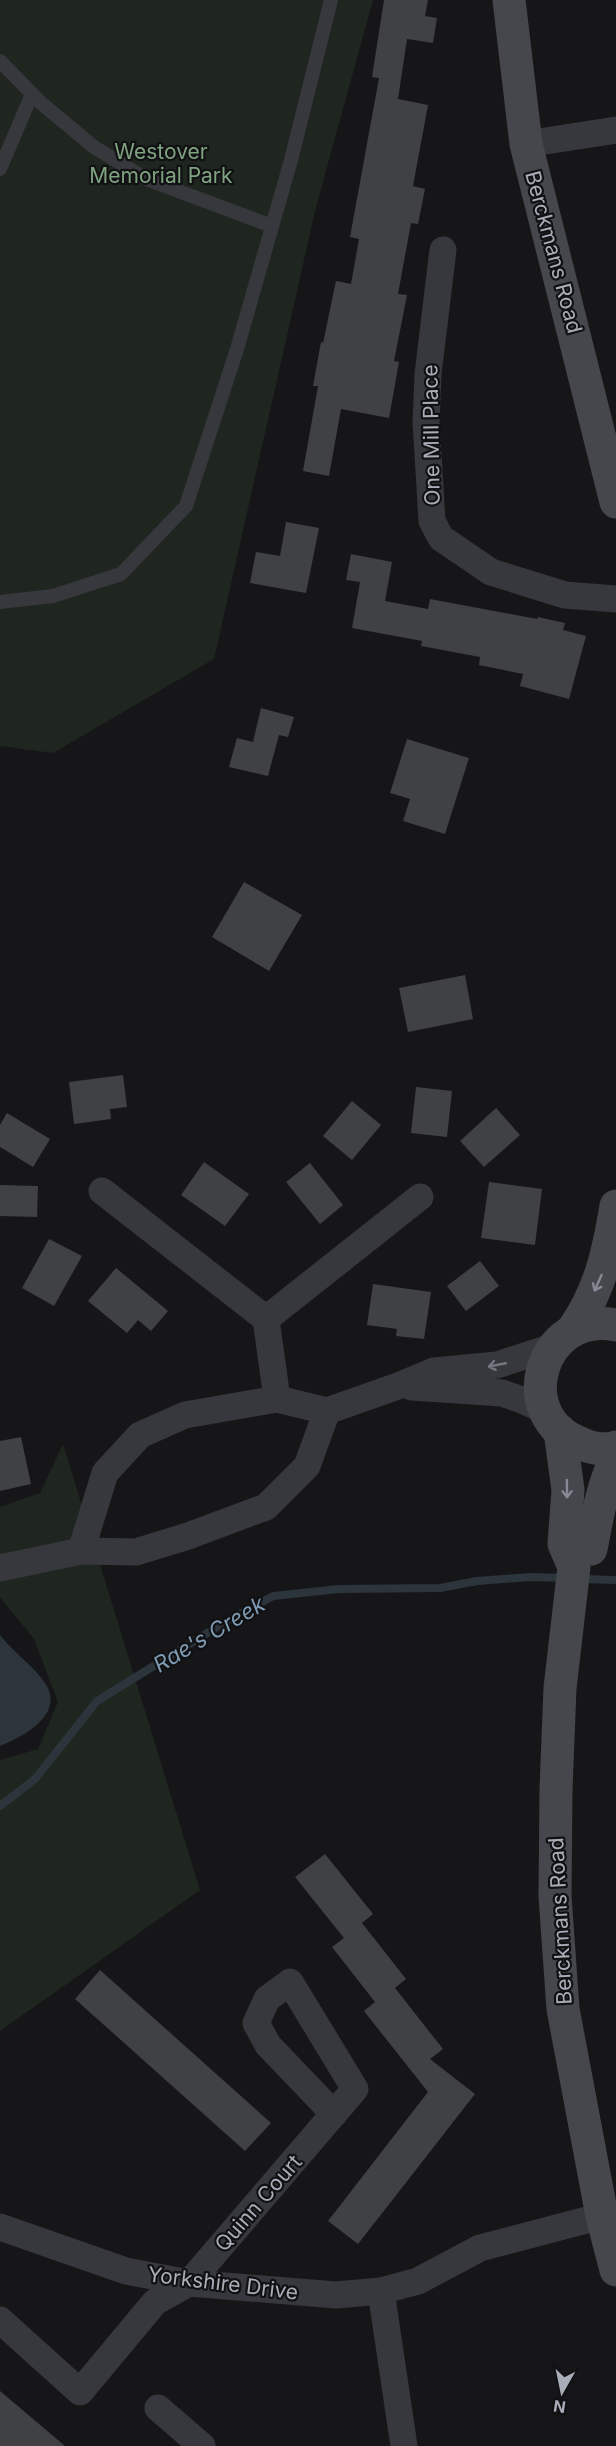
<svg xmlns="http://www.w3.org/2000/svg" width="616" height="2446" viewBox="0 0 616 2446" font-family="Inter,sans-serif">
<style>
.green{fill:#1e261f}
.water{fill:#2c353c}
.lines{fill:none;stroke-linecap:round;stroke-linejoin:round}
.stream{stroke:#2c353c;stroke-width:8}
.building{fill:#404145}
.lane{stroke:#37383d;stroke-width:14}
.street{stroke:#37383d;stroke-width:27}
.secondary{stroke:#45474d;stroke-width:33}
.oneway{stroke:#858993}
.oneway2{stroke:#757881}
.labels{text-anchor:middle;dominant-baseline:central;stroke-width:4.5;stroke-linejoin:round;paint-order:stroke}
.park-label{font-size:21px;fill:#7fa381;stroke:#111113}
.street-label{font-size:21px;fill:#a8adb8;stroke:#111113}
.water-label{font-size:22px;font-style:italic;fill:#7f9bb3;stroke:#111113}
</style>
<rect width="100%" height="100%" fill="#161618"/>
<g class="green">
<path d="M 0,0 L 373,0 L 316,207 L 214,659 L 53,753 L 0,746 Z"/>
<path d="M 63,1444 L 200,1890 L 0,2031 L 0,1760 L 38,1749 L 58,1702 L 34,1639 L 0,1597 L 0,1507 L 40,1493 Z"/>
</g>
<path class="water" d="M 0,1635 C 13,1652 33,1665 45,1683 C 66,1714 23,1737 0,1746 Z"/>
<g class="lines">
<g class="stream">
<path d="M 582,1579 L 616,1580"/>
<path d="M 0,1806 L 35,1779 L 97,1701 L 222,1624 L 273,1596 L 339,1589 L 440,1588 L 477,1581 L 530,1577 L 567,1578"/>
</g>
</g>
<g class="building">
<path d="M 384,0 L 428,0 L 425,16 L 437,18 L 433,43 L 407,39 L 398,99 L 428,105 L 413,186 L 425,189 L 418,224 L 411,223 L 398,294 L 407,295 L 394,361 L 399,362 L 389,418 L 341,409 L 329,476 L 303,471 L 318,386 L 313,386 L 321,342 L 323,343 L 336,281 L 351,284 L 359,239 L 350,237 L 379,78 L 372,77 Z"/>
<path d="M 286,522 L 319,528 L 306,593 L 250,583 L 256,552 L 280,556 Z"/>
<path d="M 351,554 L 392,562 L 385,601 L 428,609 L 430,599 L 537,619 L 538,617 L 565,623 L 563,630 L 586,636 L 569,699 L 520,686 L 523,674 L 479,665 L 480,657 L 421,646 L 422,641 L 352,628 L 360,582 L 346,580 Z"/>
<path d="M 261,708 L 294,717 L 288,737 L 279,735 L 268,776 L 229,767 L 237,738 L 253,742 Z"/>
<path d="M 407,739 L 469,758 L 445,834 L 403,821 L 410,799 L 390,793 Z"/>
<path d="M 244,882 L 302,915 L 269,971 L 212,937 Z"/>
<path d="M 465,975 L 473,1019 L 408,1032 L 399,988 Z"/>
<path d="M 123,1075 L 127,1107 L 110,1109 L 111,1119 L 74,1124 L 69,1082 Z"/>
<path d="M 416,1087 L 452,1091 L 447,1137 L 411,1133 Z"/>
<path d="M 352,1101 L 381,1125 L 352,1160 L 323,1136 Z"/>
<path d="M 496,1108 L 520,1135 L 484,1167 L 460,1141 Z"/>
<path d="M 7,1113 L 50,1139 L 33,1167 L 0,1147 L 0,1125 Z"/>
<path d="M 204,1162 L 249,1194 L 225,1226 L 181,1195 Z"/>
<path d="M 310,1163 L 343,1205 L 320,1224 L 286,1182 Z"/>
<path d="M 489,1182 L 542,1189 L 535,1245 L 481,1238 Z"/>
<path d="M 0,1185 L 38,1186 L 37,1217 L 0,1216 Z"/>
<path d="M 49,1239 L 82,1256 L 54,1306 L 22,1288 Z"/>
<path d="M 480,1261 L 499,1286 L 466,1311 L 447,1286 Z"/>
<path d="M 116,1268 L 168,1311 L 151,1331 L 138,1320 L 127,1333 L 88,1301 Z"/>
<path d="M 373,1284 L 431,1292 L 424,1339 L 396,1336 L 397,1329 L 367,1325 Z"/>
<path d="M 21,1437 L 31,1484 L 0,1491 L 0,1441 Z"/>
<path d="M 325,1854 L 373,1914 L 362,1923 L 406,1979 L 395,1988 L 443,2049 L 430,2059 L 475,2094 L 358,2244 L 328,2221 L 428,2092 L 364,2011 L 375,2002 L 332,1947 L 344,1938 L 295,1877 Z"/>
<path d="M 100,1970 L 271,2123 L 245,2151 L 75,1999 Z"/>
<path d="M 0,2391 L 65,2446 L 0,2446 Z"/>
</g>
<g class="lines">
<g class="lane">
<path d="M 0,61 L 41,103 L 94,147 L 146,179 L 272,226"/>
<path d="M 0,169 L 32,94"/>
<path d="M 0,602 L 53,596 L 121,574 L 186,506 L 237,349 L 291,160 L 331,0"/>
</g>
<g class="street">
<path d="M 526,144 L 616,130"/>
<path d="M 443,250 L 428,374 L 426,422 L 432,521 L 441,538 L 491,572 L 565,595 L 616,599"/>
<path d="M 102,1191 L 266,1319"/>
<path d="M 412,1387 L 502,1393 L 522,1400 L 546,1411"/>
<path d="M 277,1399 L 266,1319 L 420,1197"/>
<path d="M 327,1411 L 398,1386 L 434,1371 L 497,1365 L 552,1347"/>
<path d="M 81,1551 L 105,1473 L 140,1435 L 185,1415 L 277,1399 L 327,1411"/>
<path d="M 0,1568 L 81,1551 L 136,1552 L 188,1536 L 266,1507 L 307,1466 L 327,1411"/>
<path d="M 0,2227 L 126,2271 L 189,2283 L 336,2295 L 381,2291"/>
<path d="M 0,2320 L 80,2392 L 155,2302 L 189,2283 L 355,2089 L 290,1982 L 267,1999 L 256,2023 L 268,2045 L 334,2114"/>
<path d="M 158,2408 L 202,2446"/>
<path d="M 404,2446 L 381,2291 L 418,2281 L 480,2248 L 602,2216"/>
</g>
<g class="secondary">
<path d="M 509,0 L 526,144 L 616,502"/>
<path d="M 616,1325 C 541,1310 509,1416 580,1443 C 590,1448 605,1451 616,1447"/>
<path d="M 572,1331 C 600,1291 608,1254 616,1206"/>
<path d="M 560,1431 L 568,1490 L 564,1544 L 574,1567 L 560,1688 L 556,1789 L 555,1896 L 563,2009 L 602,2216 L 616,2270"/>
<path d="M 591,1549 C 597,1518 602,1487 616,1458"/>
</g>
</g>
<defs><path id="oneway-shaft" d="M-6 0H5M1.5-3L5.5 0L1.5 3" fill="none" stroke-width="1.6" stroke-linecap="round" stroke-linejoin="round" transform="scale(1.5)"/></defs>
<g class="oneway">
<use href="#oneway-shaft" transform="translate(598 1283) rotate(114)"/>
<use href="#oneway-shaft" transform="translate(567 1489) rotate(89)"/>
</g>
<use class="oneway2" href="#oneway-shaft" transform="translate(497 1365) rotate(169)"/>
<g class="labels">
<g class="park-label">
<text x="161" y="151">Westover<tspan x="161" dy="24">Memorial Park</tspan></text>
</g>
<g class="street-label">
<text transform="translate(554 252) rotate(75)">Berckmans Road</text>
<text transform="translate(431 435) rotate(-91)">One Mill Place</text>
<text transform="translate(560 1921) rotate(-93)">Berckmans Road</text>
<text transform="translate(258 2203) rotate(-49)">Quinn Court</text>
<text transform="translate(223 2283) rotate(7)">Yorkshire Drive</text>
</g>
<g class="water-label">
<text transform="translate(209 1634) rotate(-31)">Rae's Creek</text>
</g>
</g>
<g transform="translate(562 2392) rotate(189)" stroke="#111113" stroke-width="4.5" paint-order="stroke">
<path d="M0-4.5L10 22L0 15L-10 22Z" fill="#a8adb8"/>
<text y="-9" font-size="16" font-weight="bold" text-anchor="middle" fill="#a8adb8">N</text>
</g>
</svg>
